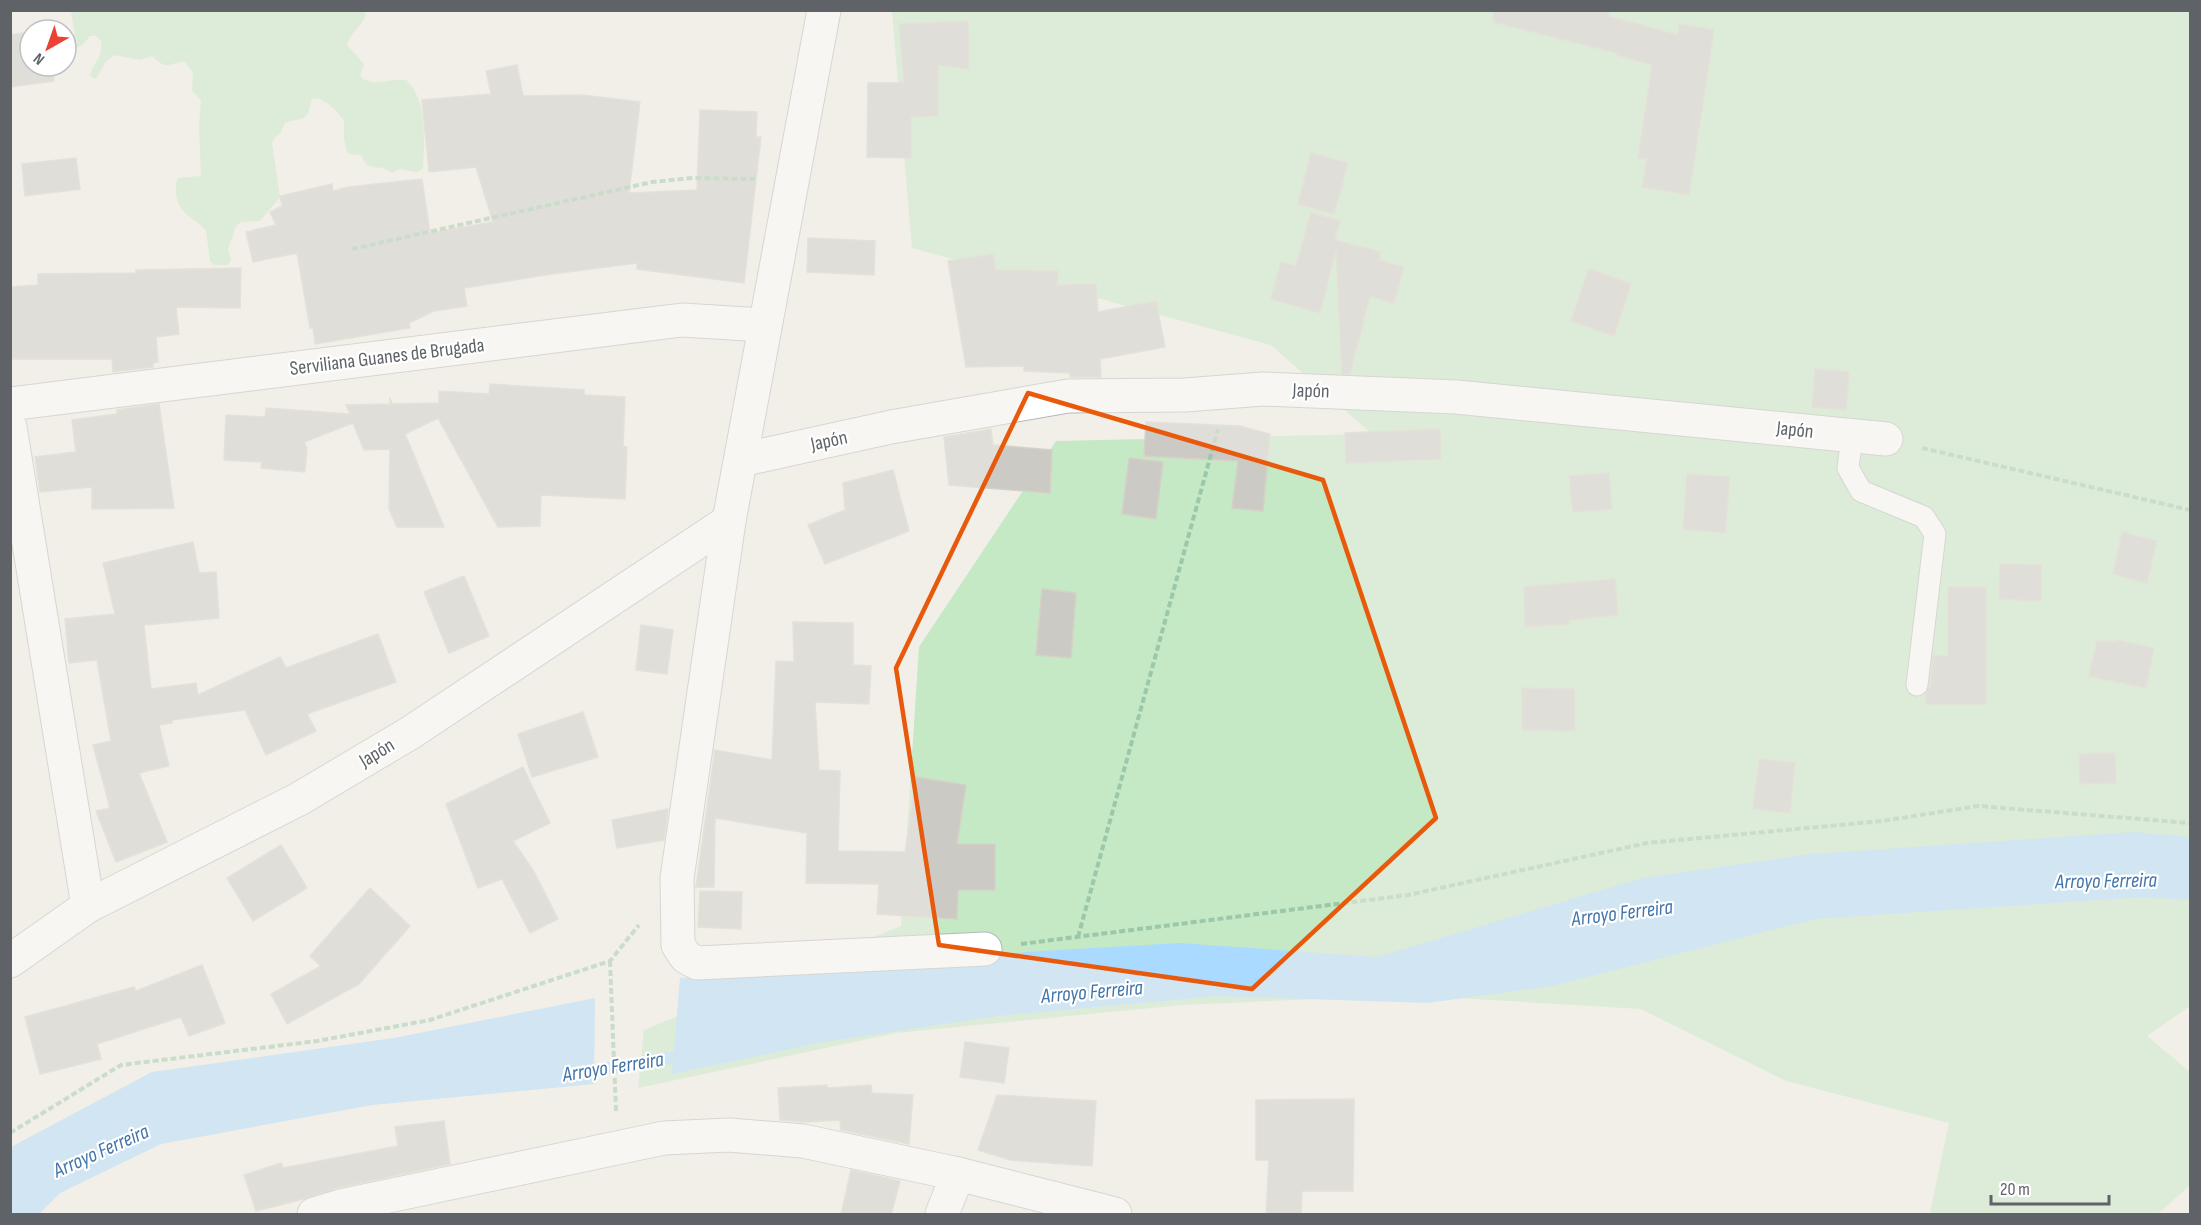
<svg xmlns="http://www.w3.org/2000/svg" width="2201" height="1225" viewBox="0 0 2201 1225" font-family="'Sofia Sans Condensed',sans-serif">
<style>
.green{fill:#c5e8c5}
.water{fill:#aadaff}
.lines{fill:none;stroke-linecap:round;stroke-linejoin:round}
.stream{stroke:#aadaff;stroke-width:12}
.building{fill:#cccac5;stroke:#d6d1c6;stroke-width:1.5}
.lane-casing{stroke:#b5b8bc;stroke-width:23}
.street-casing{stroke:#b5b8bc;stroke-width:35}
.path{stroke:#9cc7a9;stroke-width:4;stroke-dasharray:6 3;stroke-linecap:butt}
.lane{stroke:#fff;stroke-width:21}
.street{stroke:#fff;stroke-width:33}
.marked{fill:none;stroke:#e8590c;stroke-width:4.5;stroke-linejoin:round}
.labels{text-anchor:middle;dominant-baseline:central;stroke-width:4.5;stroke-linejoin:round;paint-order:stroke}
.street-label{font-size:20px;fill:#5f6368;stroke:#fff}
.water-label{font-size:21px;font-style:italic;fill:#4174aa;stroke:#fff}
</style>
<rect width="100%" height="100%" fill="#f1efe8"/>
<g class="green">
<path d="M 96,10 L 363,11 L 366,15 C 362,26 350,32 347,45 L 364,64 L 360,76 C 371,88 391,78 406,80 C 428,99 424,143 423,169 L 417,172 L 398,169 L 393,173 L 381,167 L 378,168 L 367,165 L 360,154 L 353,155 L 347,152 L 344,139 L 344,120 C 335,110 327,99 313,98 C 309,103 311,107 308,113 C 304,121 293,119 285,123 L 280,134 L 275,137 L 272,143 L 280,197 L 260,221 L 241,222 L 236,226 L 228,249 L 231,260 L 228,265 L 215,265 L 210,262 L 206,230 C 193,217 177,213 176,192 C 176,186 175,183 178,178 L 201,176 L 199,126 L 201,100 L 192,91 L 193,72 L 185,62 C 178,61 171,66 165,65 C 160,64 156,59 152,56 L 140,60 L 114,55 L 105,63 L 96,79 L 90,76 C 93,62 104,57 101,41 L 96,36 L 90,36 L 82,45 L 76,48 L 71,44 L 75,33 L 71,14 L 75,11 L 90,11 L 94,13 Z"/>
<path d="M 892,11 L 2190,11 L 2190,1006 L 2147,1036 L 2190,1072 L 2190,1185 L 2158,1214 L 1934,1214 L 1930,1212 L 1949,1123 L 1786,1081 L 1641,1009 L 1407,995 L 1181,1005 L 896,1033 L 638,1088 L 644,1030 L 901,926 L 919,647 L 1056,441 L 1372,434 L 1271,345 L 912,248 Z"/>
</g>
<g class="water">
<path d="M 2133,832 L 2190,837 L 2190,900 L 2142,897 L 1815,919 L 1552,986 L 1427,1003 L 1216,996 L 997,1016 L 818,1043 L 672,1074 L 680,978 L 846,970 L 1026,952 L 1179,943 L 1377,957 L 1643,878 L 1812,854 Z"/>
<path d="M 595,998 L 594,1084 L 372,1105 L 161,1144 L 60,1193 L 39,1214 L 11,1214 L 11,1147 L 152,1072 L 394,1038 Z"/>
</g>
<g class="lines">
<path class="stream" d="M 578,1073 L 688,1055"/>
</g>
<g class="building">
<path d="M 1494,10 L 1609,10 L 1608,16 L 1678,35 L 1679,24 L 1714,30 L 1689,195 L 1642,187 L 1647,159 L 1638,158 L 1652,65 L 1616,55 L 1617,53 L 1493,22 Z"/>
<path d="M 968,21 L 969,69 L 938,65 L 938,116 L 911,117 L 911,158 L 867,157 L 868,83 L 904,83 L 899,24 Z"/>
<path d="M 30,32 L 30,66 L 52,66 L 54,81 L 10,87 L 10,35 Z"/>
<path d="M 517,65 L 523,96 L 582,95 L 640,102 L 629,193 L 697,190 L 700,110 L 757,112 L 756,137 L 761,137 L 744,283 L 637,269 L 637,263 L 552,274 L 464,288 L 467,306 L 434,311 L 409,323 L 410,328 L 315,344 L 313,328 L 310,328 L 297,253 L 253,262 L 246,232 L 276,225 L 270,212 L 282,206 L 280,196 L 332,184 L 333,191 L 348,187 L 422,179 L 430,233 L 493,222 L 476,167 L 429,172 L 422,100 L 491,94 L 486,71 Z"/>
<path d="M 1311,153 L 1348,163 L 1334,214 L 1298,204 Z"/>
<path d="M 76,158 L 80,189 L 25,196 L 22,164 Z"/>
<path d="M 1311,213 L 1340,221 L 1335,240 L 1381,252 L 1379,260 L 1404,267 L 1394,303 L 1370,296 L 1350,374 L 1342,374 L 1336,250 L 1320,313 L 1271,299 L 1281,262 L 1296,266 Z"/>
<path d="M 808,238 L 875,241 L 874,275 L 807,272 Z"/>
<path d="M 993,254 L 996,270 L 1058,271 L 1057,285 L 1096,284 L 1098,312 L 1156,301 L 1165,347 L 1100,359 L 1101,377 L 1070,377 L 1070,373 L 1024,371 L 1024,366 L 966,367 L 948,261 Z"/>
<path d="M 241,268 L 240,308 L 176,307 L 179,334 L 156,337 L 158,362 L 153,363 L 153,367 L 113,372 L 112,359 L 10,359 L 10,287 L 38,285 L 38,274 L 136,273 L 136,270 Z"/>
<path d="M 1589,269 L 1631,284 L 1614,336 L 1571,321 Z"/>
<path d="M 1815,369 L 1849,372 L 1846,410 L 1812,407 Z"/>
<path d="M 490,384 L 584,390 L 584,395 L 625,397 L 623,446 L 627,447 L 625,499 L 541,495 L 540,526 L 498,527 L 438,418 L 405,434 L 444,527 L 397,527 L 389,509 L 390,449 L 364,450 L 353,423 L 304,442 L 307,448 L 305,472 L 261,468 L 262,462 L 224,460 L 226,415 L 265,417 L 266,408 L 350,414 L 346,405 L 390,404 L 390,398 L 392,404 L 439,403 L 439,391 L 489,394 Z"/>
<path d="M 159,404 L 174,508 L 92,509 L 92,487 L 40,492 L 35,457 L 76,452 L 72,420 L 117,414 L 117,410 Z"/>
<path d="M 1146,422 L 1240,426 L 1270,434 L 1263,511 L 1232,508 L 1238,461 L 1144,456 Z"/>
<path d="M 991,429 L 993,445 L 1052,450 L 1050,493 L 949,485 L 944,437 Z"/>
<path d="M 1440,429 L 1441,459 L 1346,463 L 1345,433 Z"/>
<path d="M 1129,458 L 1163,462 L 1156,519 L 1122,514 Z"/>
<path d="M 893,470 L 909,531 L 825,564 L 808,525 L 845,510 L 843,483 Z"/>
<path d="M 1609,473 L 1612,509 L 1573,512 L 1569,476 Z"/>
<path d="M 1687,474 L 1730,477 L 1725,533 L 1683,529 Z"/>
<path d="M 2122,532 L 2157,541 L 2147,583 L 2113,574 Z"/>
<path d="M 193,542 L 199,573 L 216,572 L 219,618 L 144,625 L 151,689 L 196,683 L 198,695 L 280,657 L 286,668 L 378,634 L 396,682 L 307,714 L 316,731 L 266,755 L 245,710 L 172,720 L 172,723 L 159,725 L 169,766 L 139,773 L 167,842 L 116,862 L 96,811 L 110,808 L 93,745 L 111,741 L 97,660 L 69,663 L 65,619 L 115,614 L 103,563 Z"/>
<path d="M 2000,564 L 2041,565 L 2041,601 L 1999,599 Z"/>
<path d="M 464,576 L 489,636 L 449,653 L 424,592 Z"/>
<path d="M 1615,579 L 1618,615 L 1569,620 L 1569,624 L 1525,627 L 1524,587 Z"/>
<path d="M 1948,587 L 1986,587 L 1986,704 L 1926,704 L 1926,694 L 1930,687 L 1933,656 L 1948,656 Z"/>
<path d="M 1042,589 L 1076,593 L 1071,658 L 1036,655 Z"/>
<path d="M 793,622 L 853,623 L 853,665 L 871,666 L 869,704 L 815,702 L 819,770 L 840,771 L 838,851 L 905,852 L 916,777 L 966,785 L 957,844 L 995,844 L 995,890 L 958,890 L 957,919 L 877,914 L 879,884 L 806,883 L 807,833 L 715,818 L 714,887 L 696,887 L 715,750 L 772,760 L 776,661 L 794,662 Z"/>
<path d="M 641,625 L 673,630 L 667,674 L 636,670 Z"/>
<path d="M 2115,640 L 2154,648 L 2146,688 L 2089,676 L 2097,641 L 2115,642 Z"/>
<path d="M 1522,688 L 1574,689 L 1575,731 L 1522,730 Z"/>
<path d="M 583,712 L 598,757 L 532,777 L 518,734 Z"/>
<path d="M 2115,753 L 2116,783 L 2080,784 L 2079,754 Z"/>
<path d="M 1759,759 L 1795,763 L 1790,813 L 1753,809 Z"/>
<path d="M 523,767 L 550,823 L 513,841 L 533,870 L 558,919 L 530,933 L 502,879 L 478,888 L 446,804 Z"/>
<path d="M 668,809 L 664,840 L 617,848 L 612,820 Z"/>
<path d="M 281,845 L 307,888 L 253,921 L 227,878 Z"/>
<path d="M 370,888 L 410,926 L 359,984 L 287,1024 L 271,994 L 321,966 L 310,956 Z"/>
<path d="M 700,891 L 742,892 L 741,929 L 698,927 Z"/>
<path d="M 202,965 L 225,1023 L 189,1036 L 181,1017 L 97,1044 L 101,1059 L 40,1074 L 25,1017 L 134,987 L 136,991 Z"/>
<path d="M 965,1042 L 1009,1048 L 1004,1083 L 960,1077 Z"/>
<path d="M 827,1085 L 827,1088 L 871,1085 L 872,1093 L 913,1095 L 909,1144 L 841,1130 L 840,1120 L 805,1122 L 780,1120 L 778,1088 Z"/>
<path d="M 997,1095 L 1096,1101 L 1092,1166 L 1010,1160 L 978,1150 Z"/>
<path d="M 1354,1099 L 1353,1191 L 1302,1191 L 1301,1215 L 1266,1215 L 1269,1160 L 1256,1160 L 1256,1100 Z"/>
<path d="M 444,1121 L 450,1164 L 337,1188 L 303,1199 L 256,1211 L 244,1175 L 281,1163 L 283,1168 L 398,1146 L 395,1127 Z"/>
<path d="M 851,1170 L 900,1181 L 891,1215 L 841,1215 Z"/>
</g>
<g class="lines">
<g class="lane-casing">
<path id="lane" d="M 1852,436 L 1848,468 L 1861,491 L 1924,517 L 1935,534 L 1917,685"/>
</g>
<g class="street-casing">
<g id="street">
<path d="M 824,10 L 729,521 L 677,878 L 678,945 L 686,957 L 697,963 L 985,949"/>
<path d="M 10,404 L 682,320 L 764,325"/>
<path d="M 10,427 L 88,906"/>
<path d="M 741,460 L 891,427 L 1068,396 L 1185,395 L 1263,389 L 1456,397 L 1886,439"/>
<path d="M 10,961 L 88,906 L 299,799 L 410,733 L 729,521"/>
<path d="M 314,1214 L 341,1206 L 664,1138 L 729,1135 L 803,1141 L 958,1174 L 1115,1214"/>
<path d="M 942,1214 L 958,1174"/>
</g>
</g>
<g class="path">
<path d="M 352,249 L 652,182 L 692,178 L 755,179"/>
<path d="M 1922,448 L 2190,510"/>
<path d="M 1078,937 L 1218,429"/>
<path d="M 1021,944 L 1408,895 L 1647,843 L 1882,821 L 1978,806 L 2190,823"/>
<path d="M 610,961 L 616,1111"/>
<path d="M 10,1133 L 121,1065 L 317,1041 L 430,1020 L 610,961 L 639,925"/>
</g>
<use href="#lane" class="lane"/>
<use href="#street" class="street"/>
</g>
<path d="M0 0H2201V1225H0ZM 1028,393 L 1323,480 L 1436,818 L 1252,989 L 939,945 L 896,668 Z" fill="#f1efe8" fill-opacity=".55" fill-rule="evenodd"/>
<path class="marked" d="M 1028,393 L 1323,480 L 1436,818 L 1252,989 L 939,945 L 896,668 Z"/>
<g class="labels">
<g class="street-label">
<text transform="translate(387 357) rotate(-7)">Serviliana Guanes de Brugada</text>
<text transform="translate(1311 391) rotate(2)">Japón</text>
<text transform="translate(1795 430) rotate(6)">Japón</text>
<text transform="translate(829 441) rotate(-12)">Japón</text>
<text transform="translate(377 753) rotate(-31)">Japón</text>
</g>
<g class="water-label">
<text transform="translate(2106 881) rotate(-1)">Arroyo Ferreira</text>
<text transform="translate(1622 913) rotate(-7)">Arroyo Ferreira</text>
<text transform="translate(1092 992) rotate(-5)">Arroyo Ferreira</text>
<text transform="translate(613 1067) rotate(-9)">Arroyo Ferreira</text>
<text transform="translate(101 1151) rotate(-24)">Arroyo Ferreira</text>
</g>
</g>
<rect width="2201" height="1225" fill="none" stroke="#5f6368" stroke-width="24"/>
<g transform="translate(48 48) rotate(220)"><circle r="28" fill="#ffffff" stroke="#bfc1c3" stroke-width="1.5"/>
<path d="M0-4.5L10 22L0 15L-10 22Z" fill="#ea4335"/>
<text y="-9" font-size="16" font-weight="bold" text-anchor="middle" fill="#5f6368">N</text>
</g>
<path d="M1991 1195v9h118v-9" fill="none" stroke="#5f6368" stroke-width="3"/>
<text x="2000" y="1195" font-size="18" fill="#5f6368" stroke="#ffffff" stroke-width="4.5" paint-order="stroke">20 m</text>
</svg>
